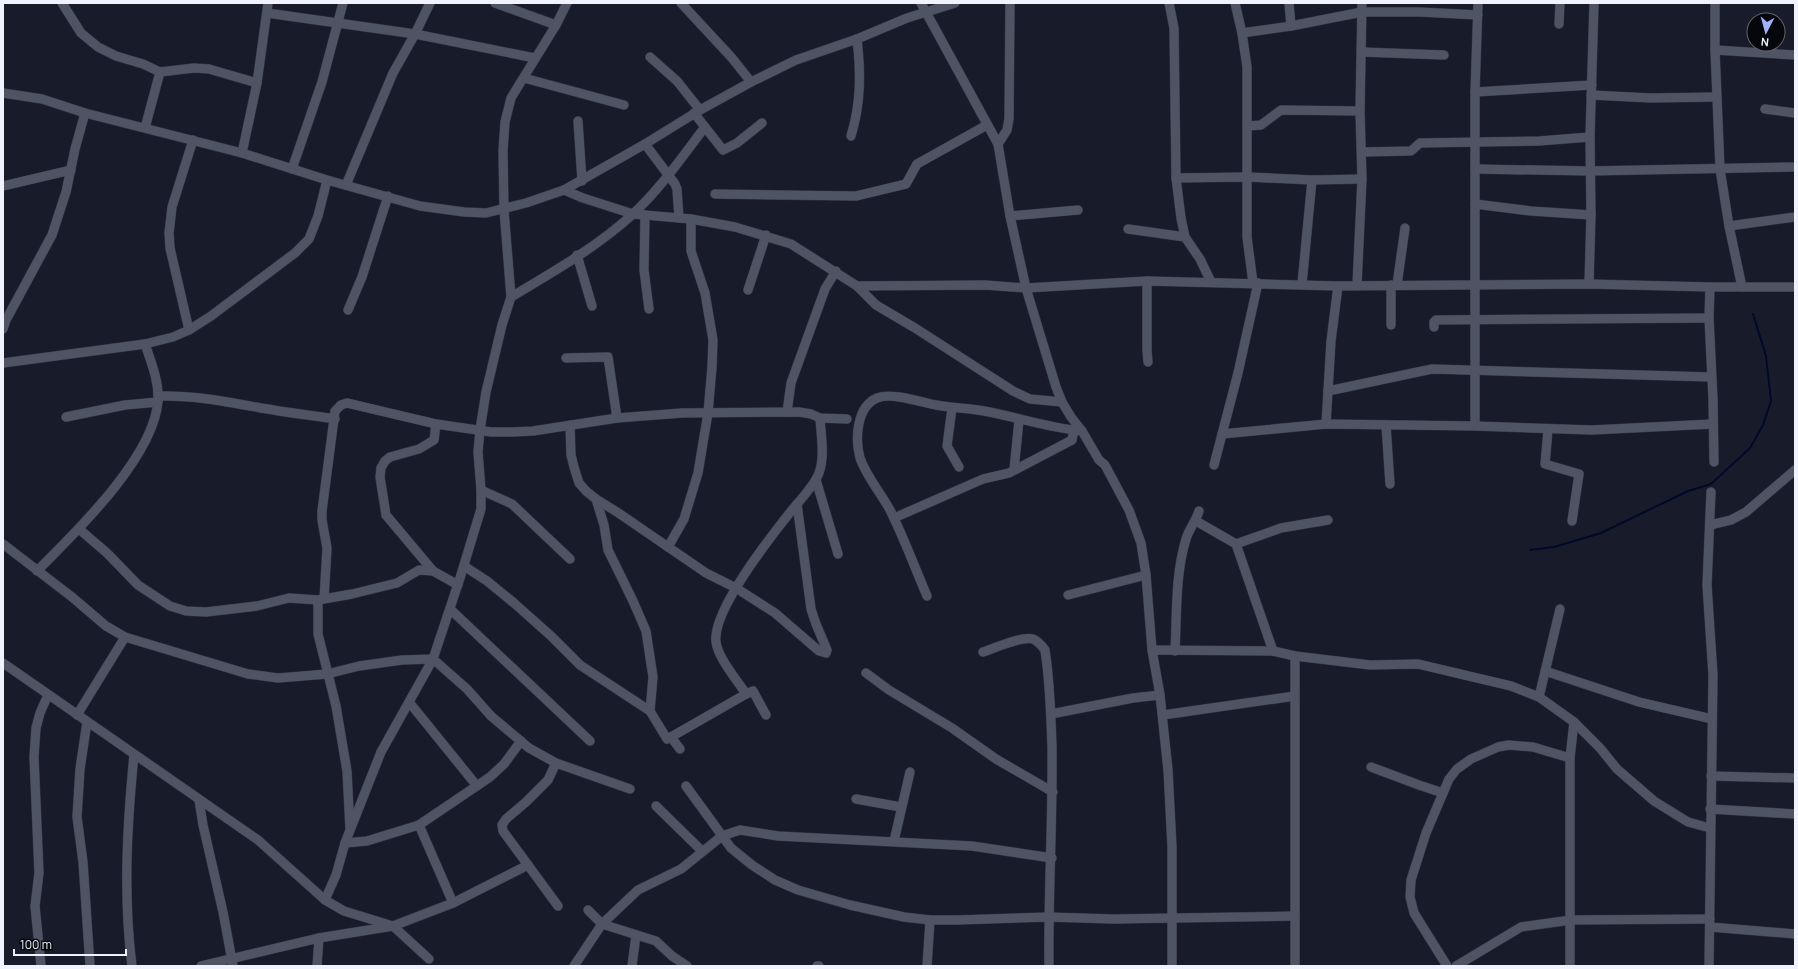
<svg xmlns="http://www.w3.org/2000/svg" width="1798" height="969" viewBox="0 0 1798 969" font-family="Manrope,sans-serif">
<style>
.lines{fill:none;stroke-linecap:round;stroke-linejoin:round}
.stream{stroke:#00092a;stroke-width:2}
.minor-casing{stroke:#343541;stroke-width:10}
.minor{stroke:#4f5465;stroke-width:9}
</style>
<rect width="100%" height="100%" fill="#181c2a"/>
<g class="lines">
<path class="stream" d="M 1530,550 L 1554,547 L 1601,533 L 1688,491 L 1711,484 L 1750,448 L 1763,425 L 1771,401 L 1766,356 L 1753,314"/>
<g class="minor-casing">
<g id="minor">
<path d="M 62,3 L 81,33 L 98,47 L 116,56 L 143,64 L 160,72 L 194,68 L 209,69 L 257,83"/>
<path d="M 495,3 L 556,25"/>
<path d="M 681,3 L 732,58 L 751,82"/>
<path d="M 921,3 L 998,144"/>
<path d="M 1010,3 L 1009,119 L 1007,130 L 998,144 L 1010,216 L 1026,288 L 1056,387 L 1062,402 L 1071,417 L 1082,431 L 1099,460 L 1105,465 L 1129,510 L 1141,543 L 1146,575 L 1152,650 L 1160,695 L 1168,770 L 1172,847 L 1172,966"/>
<path d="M 1169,3 L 1174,28 L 1176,178 L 1181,218 L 1185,237 L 1200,259 L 1211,282"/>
<path d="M 1235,3 L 1242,33 L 1247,67 L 1247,237 L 1253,283"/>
<path d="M 1289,3 L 1291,26"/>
<path d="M 1715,3 L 1715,50 L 1720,169 L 1729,226 L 1742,287"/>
<path d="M 267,13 L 415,34 L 535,58"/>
<path d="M 1559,24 L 1560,3"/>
<path d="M 1242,33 L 1291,26 L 1362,12 L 1420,12 L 1478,15"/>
<path d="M 1715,50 L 1795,55"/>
<path d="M 1362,52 L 1444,55"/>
<path d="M 650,57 L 677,81 L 700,110"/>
<path d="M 524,78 L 624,105"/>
<path d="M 1475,92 L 1592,85"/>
<path d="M 3,93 L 42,99 L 85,113 L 242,153 L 327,180 L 420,206 L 464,212 L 486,213 L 526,203 L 564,190 L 645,144 L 700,110 L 751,82 L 796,60 L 857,39 L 907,18 L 955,3"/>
<path d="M 1591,95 L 1651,98 L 1717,97"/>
<path d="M 1765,109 L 1795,113"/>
<path d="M 694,113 L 723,150 L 737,143 L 762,123"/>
<path d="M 578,121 L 582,181"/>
<path d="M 1248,126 L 1261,125 L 1281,110 L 1360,111"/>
<path d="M 145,128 L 160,72"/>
<path d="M 851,136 C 861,103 861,73 857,39"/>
<path d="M 645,144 L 675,184 L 677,189 L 679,218"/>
<path d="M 1362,152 L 1411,151 L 1420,143 L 1539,141 L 1590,137"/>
<path d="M 242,153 L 257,83 L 268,3"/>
<path d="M 292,169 L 322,82 L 343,3"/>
<path d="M 1475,169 L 1590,171 L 1795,167"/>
<path d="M 1176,178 L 1248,177 L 1312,180 L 1362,179"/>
<path d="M 346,185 L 393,73 L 415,34 L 430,3"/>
<path d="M 3,186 L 71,170"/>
<path d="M 564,190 L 583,198 L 633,214 L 691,219 L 735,227 L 791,244 L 857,286 L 876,305 L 915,328 L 1013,391 L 1030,399 L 1062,402"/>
<path d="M 715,194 L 856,196 L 906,184 L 917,164 L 987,125"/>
<path d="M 1475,204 L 1531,211 L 1591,215"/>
<path d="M 645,215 L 644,270 L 649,309"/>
<path d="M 1010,216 L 1078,210"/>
<path d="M 1729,226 L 1795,217"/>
<path d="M 1128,229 L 1185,237"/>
<path d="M 577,255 L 592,306"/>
<path d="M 1147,281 L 1147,350 L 1148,362"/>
<path d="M 1302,284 L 1312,180"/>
<path d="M 1589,284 L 1591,215 L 1590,137 L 1594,3"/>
<path d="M 1357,285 L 1362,179 L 1360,111 L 1362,3"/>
<path d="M 1397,285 L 1405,228"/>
<path d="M 857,286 L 985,285 L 1026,288 L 1147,281 L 1338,286 L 1589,284 L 1710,287 L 1795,287"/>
<path d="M 1710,287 L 1709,318 L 1713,399 L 1714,462"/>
<path d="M 748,290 L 766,235"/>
<path d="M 511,297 C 553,272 597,247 633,214 C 661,188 682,157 705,127"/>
<path d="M 348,310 L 362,277 L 388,196"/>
<path d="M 1391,325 L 1391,285"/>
<path d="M 1434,327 L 1434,322 L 1436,320 L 1709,318"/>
<path d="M 3,329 L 6,320 L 52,235 L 66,192 L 75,149 L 85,113"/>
<path d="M 189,330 L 170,248 L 169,233 L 172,207 L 193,140"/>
<path d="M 566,358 L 608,357 L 617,418"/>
<path d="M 3,363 L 145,344 L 173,337 L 189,330 L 211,316 L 295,253 L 309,239 L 318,216 L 327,180"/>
<path d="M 1328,391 L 1432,369 L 1711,377"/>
<path d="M 158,396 C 191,395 223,401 256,407 C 282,412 308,415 335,419"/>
<path d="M 952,408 L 947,446 L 959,467"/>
<path d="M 787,412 L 791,383 L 825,289 L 836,271"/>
<path d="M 66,417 L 125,405 L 158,402"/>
<path d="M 1326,424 L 1331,341 L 1338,286"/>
<path d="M 570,425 L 571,455 L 574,467 L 579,483 L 586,491 L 596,499 L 617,512 L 706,573 L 736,588 L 775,613 L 819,651 L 826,653 L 827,650 L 816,624 L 811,609 L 797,504"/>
<path d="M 1386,425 L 1390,484"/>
<path d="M 1475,426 L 1475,92 L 1478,3"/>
<path d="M 1548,430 L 1545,464 L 1579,474 L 1572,521"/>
<path d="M 1222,434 L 1326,424 L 1475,426 L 1592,430 L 1713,424"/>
<path d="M 1214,465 L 1238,373 L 1258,283"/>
<path d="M 1014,470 L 1019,420"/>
<path d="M 816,480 L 838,554"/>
<path d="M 481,490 L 512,504 L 570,559"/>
<path d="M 596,499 L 604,525 L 608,550 L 633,601 L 646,631 L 653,677 L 650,711"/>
<path d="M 894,518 L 983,479 L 1009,473 L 1072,440 L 1074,430"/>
<path d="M 1196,521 L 1236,544 L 1273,651"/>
<path d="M 1710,525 L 1731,520 L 1746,512 L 1795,470"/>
<path d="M 79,529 L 107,553 L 138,585 L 170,606 L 186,611 L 206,612 L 257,606 L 289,598 L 318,600 L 352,594 L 397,583 L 419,570 L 433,571 L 458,585"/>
<path d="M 3,544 L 72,597 L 106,626 L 125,637 L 248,674 L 278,678 L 327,674 L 359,666 L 402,660 L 433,659 L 467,689 L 491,716 L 529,748 L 556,763 L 630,789"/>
<path d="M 1236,544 L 1281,528 L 1328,520"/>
<path d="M 668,547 L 684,519 L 698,473 L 708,413 L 712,367 L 713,340 L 705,293 L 691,251 L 691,219"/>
<path d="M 464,566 L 487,581 L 514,603 L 551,636 L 580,665 L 650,711 L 667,739 L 671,737 L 680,749"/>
<path d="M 37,571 C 76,532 155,456 158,400 C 159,381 151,362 145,344"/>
<path d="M 433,571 L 386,515 L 380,477 L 381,468 L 385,461 L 390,457 L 419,449 L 434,440 L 436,424"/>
<path d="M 1068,595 L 1146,575"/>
<path d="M 927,596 C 915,568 904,538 890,510 C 881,493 866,476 860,458 C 855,440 856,407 877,398 C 891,392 921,402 936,405 C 952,408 968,408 984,411 C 1017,417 1049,428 1082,431"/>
<path d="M 324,599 L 327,548 L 322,520 L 322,511 L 335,411 L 341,405 L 347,403 L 436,424 L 491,432 L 513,432 L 533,431 L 617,418 L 682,413 L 799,412 L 811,414 L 820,418 L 847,419"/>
<path d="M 318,600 L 318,634 L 336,706 L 347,771 L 350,829"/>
<path d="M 450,609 L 590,741"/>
<path d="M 1152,650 L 1273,651 L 1295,656 L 1370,665 L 1418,664 L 1511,686 L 1539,697 L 1574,722 L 1600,748 L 1617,769 L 1654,801 L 1688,822 L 1710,828"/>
<path d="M 1175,651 C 1177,614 1175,575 1186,539 C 1189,529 1196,521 1199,511"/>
<path d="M 983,652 C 995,648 1021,636 1033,639 C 1038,641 1042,646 1045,650 C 1050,682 1051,715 1052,747 C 1053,820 1048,893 1049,966"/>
<path d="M 1295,656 L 1295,966"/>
<path d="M 3,663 L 258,840 L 325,900 L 344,911 L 393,926 L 429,959"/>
<path d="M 1545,671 L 1639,702 L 1712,719"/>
<path d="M 866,673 L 889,690 L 952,728 L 996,759 L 1053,792"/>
<path d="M 746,694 L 753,691 L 766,715"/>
<path d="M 1539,697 L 1560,609"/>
<path d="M 409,702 L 477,786"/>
<path d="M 1051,714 L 1133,698 L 1160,695"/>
<path d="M 77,715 L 125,637"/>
<path d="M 1163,715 L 1295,696"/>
<path d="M 87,722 L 80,769 L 77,817 L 83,862 L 90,966"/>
<path d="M 671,737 L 746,694 C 737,680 718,658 716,642 C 712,611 772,535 792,510 C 801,499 814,486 819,473 C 825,457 821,435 820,418"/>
<path d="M 556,763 L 548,780 L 526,802 L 506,819 L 502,825 L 503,831 L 558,906"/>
<path d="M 1371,767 L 1419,785 L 1443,793"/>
<path d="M 1711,776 L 1795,778"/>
<path d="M 686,786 L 731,848 L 752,865 L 775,880 L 798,890 L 850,905 L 904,917 L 930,920 L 957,920 L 1048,917 L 1113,919 L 1295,916"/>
<path d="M 856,799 L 901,807"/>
<path d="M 199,800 L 203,825 L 223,912 L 233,966"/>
<path d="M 656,806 L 702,851"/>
<path d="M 1710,809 L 1795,814"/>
<path d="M 419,825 L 453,903"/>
<path d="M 894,841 L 910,772"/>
<path d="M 345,843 L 367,841 L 419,825 L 490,777 L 504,764 L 521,741"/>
<path d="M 325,900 L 336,875 L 345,843 L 381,752 L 433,659 L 460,578 L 481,509 L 481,490 L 478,452 L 480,430 L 486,392 L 502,325 L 511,297 L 504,210 L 503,151 L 505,122 L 511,98 L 556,25 L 567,3"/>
<path d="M 588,910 L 602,924 L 656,941 L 672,956 L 687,966"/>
<path d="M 1710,927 L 1795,934"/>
<path d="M 41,966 L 35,906 L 39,873 L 34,757 L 36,728 L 40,713 L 48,695"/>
<path d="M 132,966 C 123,896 127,825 134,755"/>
<path d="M 201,966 L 319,938 L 393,926 L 453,903 L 528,865"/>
<path d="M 317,966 L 319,938"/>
<path d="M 574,966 L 602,924 L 638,890 L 681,869 L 722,836 L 740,830 L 778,836 L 972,846 L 1052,858"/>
<path d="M 632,966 L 636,935"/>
<path d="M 817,966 L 819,966"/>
<path d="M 927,966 L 930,920"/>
<path d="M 1447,966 L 1414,913 L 1410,897 L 1411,880 L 1426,833 L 1449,779 L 1457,769 L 1471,759 L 1498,747 L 1509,745 L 1533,747 L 1570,758"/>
<path d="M 1456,966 L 1521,927 L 1571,920 L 1710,919"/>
<path d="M 1570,966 L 1570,758 L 1574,722"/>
<path d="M 1709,966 L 1713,675 L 1707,585 L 1711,492"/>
</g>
</g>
<use href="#minor" class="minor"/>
</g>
<rect width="1798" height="969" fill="none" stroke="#f0f3fd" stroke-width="8"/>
<g transform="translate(1766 32) rotate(186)"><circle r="19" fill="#06070c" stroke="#64656c"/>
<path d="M0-3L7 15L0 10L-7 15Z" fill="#a2b2fd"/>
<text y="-6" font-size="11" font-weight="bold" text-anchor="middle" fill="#f0f3fd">N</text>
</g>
<path d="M14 949v6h112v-6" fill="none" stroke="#f0f3fd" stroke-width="2"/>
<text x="20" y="949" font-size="12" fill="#f0f3fd" stroke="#06070c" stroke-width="3" paint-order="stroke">100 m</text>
</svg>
